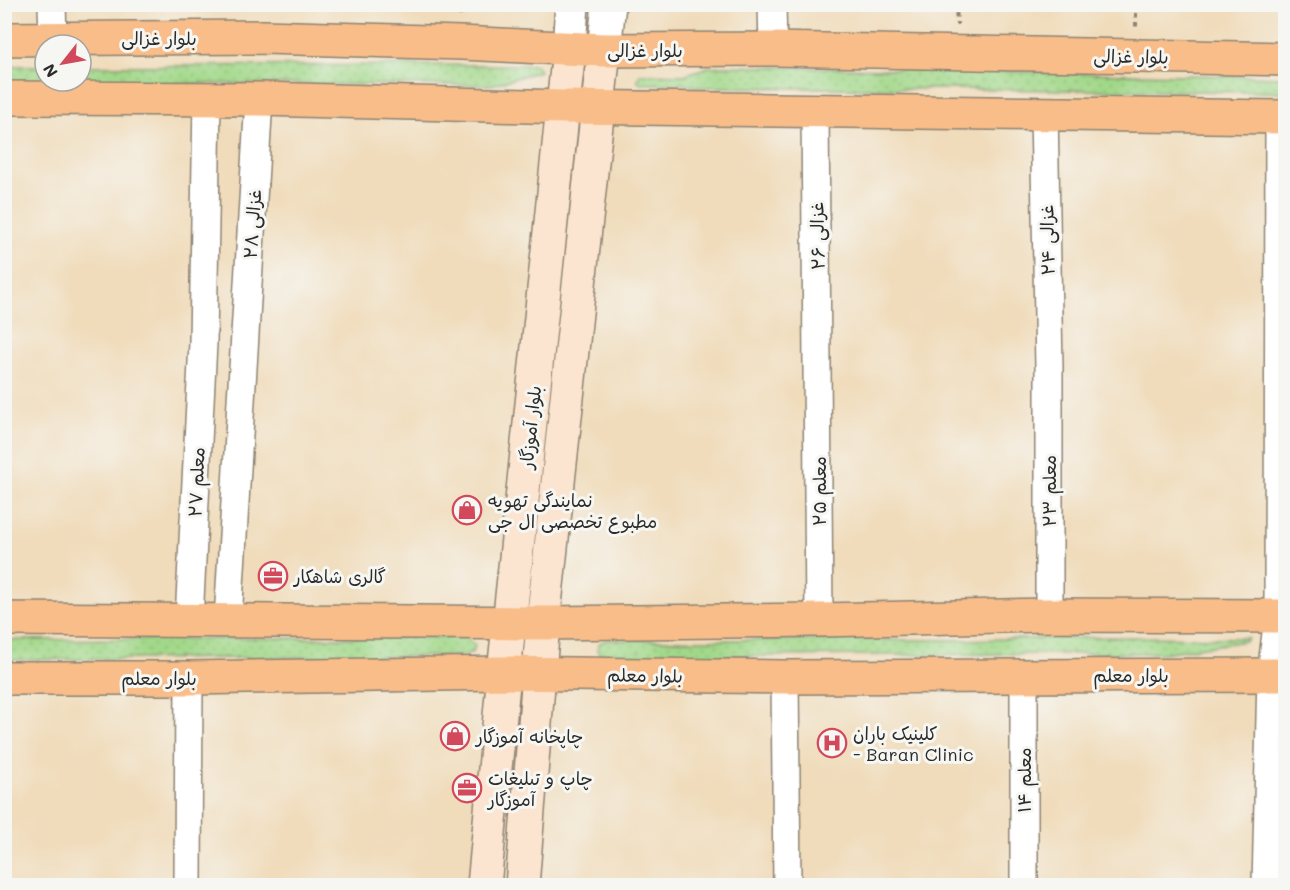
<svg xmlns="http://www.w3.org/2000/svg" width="1290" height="890" viewBox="0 0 1290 890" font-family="Mali,'Playpen Sans Arabic',sans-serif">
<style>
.grass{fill:url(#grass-dots);stroke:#66825a;stroke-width:1.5}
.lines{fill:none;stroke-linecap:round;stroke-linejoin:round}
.minor-casing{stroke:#8e8372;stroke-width:30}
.tertiary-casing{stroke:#8e8372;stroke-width:36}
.secondary-casing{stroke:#8e8372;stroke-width:36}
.primary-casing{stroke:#8e8372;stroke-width:36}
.path{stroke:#8e8372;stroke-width:4;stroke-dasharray:4.5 4.5;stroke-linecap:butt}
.minor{stroke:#fff;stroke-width:27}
.tertiary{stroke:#fff;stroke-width:33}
.secondary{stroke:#fce5d0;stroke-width:33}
.primary{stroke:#f8bd89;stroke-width:33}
.labels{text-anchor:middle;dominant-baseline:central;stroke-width:6;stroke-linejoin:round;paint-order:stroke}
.street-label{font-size:18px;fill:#2b2b2b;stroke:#f6f6f2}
.poi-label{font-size:18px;fill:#2b2b2b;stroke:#f6f6f2;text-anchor:start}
</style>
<defs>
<pattern id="grass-dots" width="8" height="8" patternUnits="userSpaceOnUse" patternTransform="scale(1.5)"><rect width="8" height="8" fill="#a2d889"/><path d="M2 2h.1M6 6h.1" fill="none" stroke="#8cba76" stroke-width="1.8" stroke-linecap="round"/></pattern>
</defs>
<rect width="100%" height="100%" fill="#f6f6f2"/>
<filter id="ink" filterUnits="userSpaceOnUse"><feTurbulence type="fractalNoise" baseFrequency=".0167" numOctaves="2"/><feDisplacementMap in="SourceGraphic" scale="12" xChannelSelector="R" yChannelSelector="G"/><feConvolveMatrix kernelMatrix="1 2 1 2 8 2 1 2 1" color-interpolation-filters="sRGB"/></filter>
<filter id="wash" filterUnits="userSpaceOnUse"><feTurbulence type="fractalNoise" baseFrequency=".008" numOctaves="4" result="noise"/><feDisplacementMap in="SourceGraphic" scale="24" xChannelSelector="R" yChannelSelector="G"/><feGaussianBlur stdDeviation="1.35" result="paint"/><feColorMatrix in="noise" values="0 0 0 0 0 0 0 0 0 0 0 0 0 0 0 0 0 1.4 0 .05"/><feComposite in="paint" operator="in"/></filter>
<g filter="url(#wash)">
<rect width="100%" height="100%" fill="#f0dbba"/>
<g class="grass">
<path d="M 537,65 L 540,71 L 491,85 L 5,83 L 5,66 L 45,66 L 45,81 L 81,81 L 81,66 Z"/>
<path d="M 726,66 L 1285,77 L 1286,92 L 699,87 L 684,84 L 641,84 L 638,82 L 638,78 L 641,74 L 684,75 L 708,67 Z"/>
<path d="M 462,637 C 468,638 471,641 475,646 L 473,652 L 463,656 L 5,660 L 4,640 Z"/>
<path d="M 1117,637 L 1248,638 L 1245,641 L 1163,653 L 609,657 L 601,656 L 597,650 C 598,643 601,641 608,640 L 955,640 Z"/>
</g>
</g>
<g filter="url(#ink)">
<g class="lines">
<g class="minor-casing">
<g id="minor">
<path d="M 52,4 L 53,39"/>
<path d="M 772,4 L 773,49"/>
<path d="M 815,110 L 819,620"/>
<path d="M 1044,113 L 1049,367 L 1049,615"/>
<path d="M 189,620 L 203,343 L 207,99"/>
<path d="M 228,620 L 259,99"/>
<path d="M 1024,675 L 1024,886"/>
<path d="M 785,677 L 787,886"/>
<path d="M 188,886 L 189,678"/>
<path d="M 1266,886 L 1271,675 L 1278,616 L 1279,117"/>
</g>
</g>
<g class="tertiary-casing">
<g id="tertiary">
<path d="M 569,49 L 572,4"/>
<path d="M 604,50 L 609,4"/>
</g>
</g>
<g class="secondary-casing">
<g id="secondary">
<path d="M 484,886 L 504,673 L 569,49"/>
<path d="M 522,886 L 543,623 L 604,50"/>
</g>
</g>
<g class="primary-casing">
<g id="primary">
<path d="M 4,39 L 264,37 L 461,43 L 604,50 L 773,49 L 1286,59"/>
<path d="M 4,98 L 259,99 L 564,107 L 1286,117"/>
<path d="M 4,619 L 543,623 L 819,620 L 1049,615 L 1286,616"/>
<path d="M 4,678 L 189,678 L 504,673 L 785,677 L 1286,675"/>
</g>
</g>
<g class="path">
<path d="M 460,4 L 460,16"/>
<path d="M 956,4 L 957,25"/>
<path d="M 1136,4 L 1136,28"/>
</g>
<use href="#minor" class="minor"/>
<use href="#tertiary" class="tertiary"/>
<use href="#secondary" class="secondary"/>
<use href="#primary" class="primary"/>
</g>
</g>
<defs>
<g id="shop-ring" transform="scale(1.5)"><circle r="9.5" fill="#f6f6f2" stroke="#d1495b" stroke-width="1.5"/><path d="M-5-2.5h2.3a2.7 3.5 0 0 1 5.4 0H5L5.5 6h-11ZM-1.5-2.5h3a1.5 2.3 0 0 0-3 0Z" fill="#d1495b"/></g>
<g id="office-ring" transform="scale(1.5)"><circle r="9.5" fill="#f6f6f2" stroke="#d1495b" stroke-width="1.5"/><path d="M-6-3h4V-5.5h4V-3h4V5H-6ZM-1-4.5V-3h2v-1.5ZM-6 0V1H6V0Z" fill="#d1495b"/></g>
<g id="hospital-ring" transform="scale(1.5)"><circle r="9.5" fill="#f6f6f2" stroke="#d1495b" stroke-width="1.5"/><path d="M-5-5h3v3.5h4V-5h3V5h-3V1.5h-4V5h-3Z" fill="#d1495b"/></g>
</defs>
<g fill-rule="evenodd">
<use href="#shop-ring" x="467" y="510"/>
<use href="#office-ring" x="273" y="576"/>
<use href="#shop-ring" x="455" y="736"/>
<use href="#hospital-ring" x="832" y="743"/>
<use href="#office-ring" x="467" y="788"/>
</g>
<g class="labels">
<g class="street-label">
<text x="159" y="38">بلوار غزالی</text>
<text x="645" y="50">بلوار غزالی</text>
<text transform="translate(1131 56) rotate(1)">بلوار غزالی</text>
<text transform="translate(252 224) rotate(-86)">غزالی ۲۸</text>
<text transform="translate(817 236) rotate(-91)">غزالی ۲۶</text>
<text transform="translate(1047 240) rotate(-91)">غزالی ۲۴</text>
<text transform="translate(530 427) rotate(-84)">بلوار آموزگار</text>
<text transform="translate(196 482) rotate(-87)">معلم ۲۷</text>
<text transform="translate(819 491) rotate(-90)">معلم ۲۵</text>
<text transform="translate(1049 491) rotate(-90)">معلم ۲۳</text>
<text transform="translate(645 675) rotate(1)">بلوار معلم</text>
<text x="1131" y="675">بلوار معلم</text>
<text x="159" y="678">بلوار معلم</text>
<text transform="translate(1024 780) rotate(-90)">معلم ۱۴</text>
</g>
<g class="poi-label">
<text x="488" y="500">نمایندگی تهویه<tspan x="488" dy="21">مطبوع تخصصی ال جی</tspan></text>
<text x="294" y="576">گالری شاهکار</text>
<text x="853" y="733">کلینیک باران<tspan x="853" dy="21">- Baran Clinic</tspan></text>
<text x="476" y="736">چاپخانه آموزگار</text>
<text x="488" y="778">چاپ و تبلیغات<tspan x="488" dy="21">آموزگار</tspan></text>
</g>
</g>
<rect width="1290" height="890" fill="none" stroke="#f6f6f2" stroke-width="24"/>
<g transform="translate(63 63) rotate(239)"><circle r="28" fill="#f6f6f2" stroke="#a5a5a2" stroke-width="1.5"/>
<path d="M0-4.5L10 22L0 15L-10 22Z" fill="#d1495b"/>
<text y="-9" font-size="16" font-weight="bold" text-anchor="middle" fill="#2b2b2b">N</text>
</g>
</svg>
